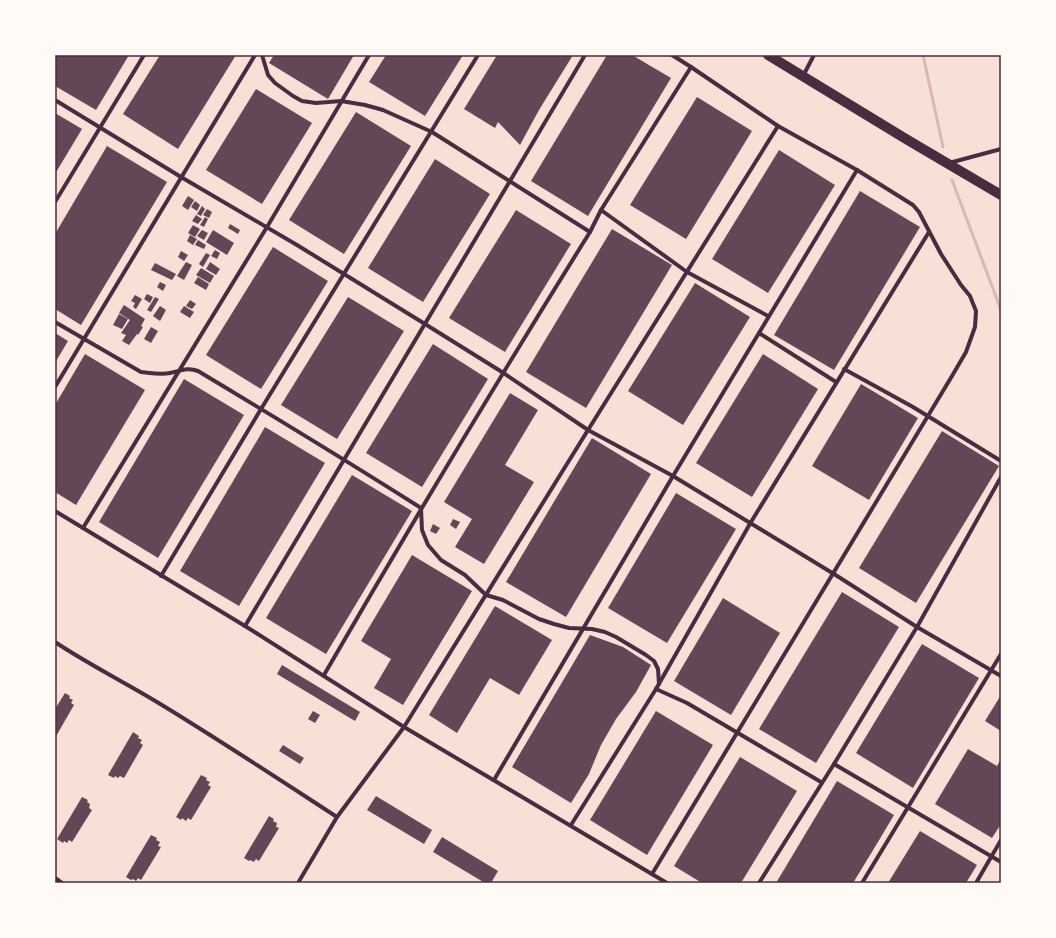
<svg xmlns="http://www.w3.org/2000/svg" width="1056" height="938" viewBox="0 0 1056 938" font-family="'Noto Sans',sans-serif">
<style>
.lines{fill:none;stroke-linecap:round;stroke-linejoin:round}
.stream{stroke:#dcb8b0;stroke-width:3}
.building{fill:#644757}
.minor{stroke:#4a2c40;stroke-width:4}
.trunk{stroke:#4a2c40;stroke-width:10}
.neatline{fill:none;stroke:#4a2c40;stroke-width:1.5}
</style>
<rect width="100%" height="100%" fill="#f7e1d7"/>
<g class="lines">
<g class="stream">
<path d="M 923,55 L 943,147"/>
<path d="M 952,180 L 1001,310"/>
</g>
</g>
<g class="building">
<path d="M 55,55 L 129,55 L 96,110 L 55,86 Z"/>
<path d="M 160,55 L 236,55 L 178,149 L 123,114 Z"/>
<path d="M 274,55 L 354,55 L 328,99 L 269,63 Z"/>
<path d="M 386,55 L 463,55 L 425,116 L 369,82 Z"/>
<path d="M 497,55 L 573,55 L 539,110 L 520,145 L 498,122 L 495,128 L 464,109 Z"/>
<path d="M 607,55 L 632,55 L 671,78 L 588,216 L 531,181 Z"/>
<path d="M 256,89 L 312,123 L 262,204 L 206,170 Z"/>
<path d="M 697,97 L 752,131 L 686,239 L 630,205 Z"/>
<path d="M 356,112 L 411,146 L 344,254 L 289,220 Z"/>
<path d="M 55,113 L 82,129 L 55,174 Z"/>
<path d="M 107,146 L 167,182 L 81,325 L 55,309 L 55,234 Z"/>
<path d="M 779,150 L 835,185 L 768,293 L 712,259 Z"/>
<path d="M 435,159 L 490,194 L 423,302 L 368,268 Z"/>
<path d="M 860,191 L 920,227 L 834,370 L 774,335 Z"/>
<path d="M 188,196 L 194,200 L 188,210 L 182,206 Z"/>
<path d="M 195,201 L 200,205 L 197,211 L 191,207 Z"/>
<path d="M 202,206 L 205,209 L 201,216 L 197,214 Z"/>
<path d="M 207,209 L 212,212 L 209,218 L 203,215 Z"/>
<path d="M 516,210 L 571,244 L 505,352 L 449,318 Z"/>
<path d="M 196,215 L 202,219 L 198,224 L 192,221 Z"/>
<path d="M 205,217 L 208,219 L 204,227 L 200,225 Z"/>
<path d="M 230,224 L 240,230 L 238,234 L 228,228 Z"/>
<path d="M 193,225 L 200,229 L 195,237 L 188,233 Z"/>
<path d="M 612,229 L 672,265 L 586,408 L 526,372 Z"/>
<path d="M 202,230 L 208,233 L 204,240 L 197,236 Z"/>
<path d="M 213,230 L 234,243 L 227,255 L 206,242 Z"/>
<path d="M 190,235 L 197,239 L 193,245 L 187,241 Z"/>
<path d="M 198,240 L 206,245 L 204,249 L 195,245 Z"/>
<path d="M 273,247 L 328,281 L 261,389 L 206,355 Z"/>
<path d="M 215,250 L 220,253 L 217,259 L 211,256 Z"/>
<path d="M 181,251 L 188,255 L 184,261 L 178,257 Z"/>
<path d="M 206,253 L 210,255 L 203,267 L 199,264 Z"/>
<path d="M 186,262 L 192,265 L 184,280 L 177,276 Z"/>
<path d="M 210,262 L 220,269 L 216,275 L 206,269 Z"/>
<path d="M 155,263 L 176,274 L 172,280 L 151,270 Z"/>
<path d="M 201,268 L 214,276 L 210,283 L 196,275 Z"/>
<path d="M 198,277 L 209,284 L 206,290 L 194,283 Z"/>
<path d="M 160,282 L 166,285 L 163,291 L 157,287 Z"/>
<path d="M 695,283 L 750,317 L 683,425 L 628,391 Z"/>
<path d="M 147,294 L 153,297 L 150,303 L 144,299 Z"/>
<path d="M 135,295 L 142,299 L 136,309 L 133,307 L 135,303 L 131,301 Z"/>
<path d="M 155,297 L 159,299 L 151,312 L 147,310 Z"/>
<path d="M 348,297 L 404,331 L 337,439 L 281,405 Z"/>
<path d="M 190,300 L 196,304 L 192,309 L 186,306 Z"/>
<path d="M 124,305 L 145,319 L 141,326 L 143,327 L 138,335 L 137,334 L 129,345 L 122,341 L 126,335 L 121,333 L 130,320 L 119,313 Z"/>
<path d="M 160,306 L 166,310 L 160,321 L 153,316 Z"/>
<path d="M 184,306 L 194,312 L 190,318 L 180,312 Z"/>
<path d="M 119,314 L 128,319 L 122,329 L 113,325 Z"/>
<path d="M 151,327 L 158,331 L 151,343 L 144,339 Z"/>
<path d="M 55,333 L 68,341 L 55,363 Z"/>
<path d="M 433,344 L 488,379 L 422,487 L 366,453 Z"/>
<path d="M 85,354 L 145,390 L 76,505 L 55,492 L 55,405 Z"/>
<path d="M 763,354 L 818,389 L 752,497 L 696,463 Z"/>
<path d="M 184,379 L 244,415 L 158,558 L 99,522 Z"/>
<path d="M 861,384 L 918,418 L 869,500 L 812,466 Z"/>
<path d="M 510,393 L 538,410 L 505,465 L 534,482 L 484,564 L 455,547 L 472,519 L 444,502 Z"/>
<path d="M 265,427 L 325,463 L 239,606 L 180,571 Z"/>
<path d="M 942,431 L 999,466 L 916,603 L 859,568 Z"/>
<path d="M 592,438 L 651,474 L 566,617 L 506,582 Z"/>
<path d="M 352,475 L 412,511 L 326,654 L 266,618 Z"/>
<path d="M 676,493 L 736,529 L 667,643 L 608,608 Z"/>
<path d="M 453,519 L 460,522 L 456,529 L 450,525 Z"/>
<path d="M 433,524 L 440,528 L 436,534 L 430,531 Z"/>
<path d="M 412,555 L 472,591 L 403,705 L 374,688 L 391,659 L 361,641 Z"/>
<path d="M 842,592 L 899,627 L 816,763 L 759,729 Z"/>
<path d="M 723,598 L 780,633 L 731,715 L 674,681 Z"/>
<path d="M 495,606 L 552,640 L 519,695 L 490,678 L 457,733 L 429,715 Z"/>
<path d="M 590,635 L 623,647 L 651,665 L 636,692 L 616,719 L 601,745 L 589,774 L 571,803 L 512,767 Z"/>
<path d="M 922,644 L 979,678 L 913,788 L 856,753 Z"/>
<path d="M 282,665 L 360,712 L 355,721 L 277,674 Z"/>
<path d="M 65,693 L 70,696 L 69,698 L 73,700 L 71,703 L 74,705 L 55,738 L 55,709 Z"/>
<path d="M 1001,695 L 1001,731 L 985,721 Z"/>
<path d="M 313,711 L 320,715 L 315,723 L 308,719 Z"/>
<path d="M 656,711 L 713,745 L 647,855 L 590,820 Z"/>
<path d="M 133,732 L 139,736 L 138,738 L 142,740 L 140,743 L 143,745 L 124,778 L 120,776 L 118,778 L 115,776 L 114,778 L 108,775 Z"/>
<path d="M 283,745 L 304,758 L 300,764 L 279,751 Z"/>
<path d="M 968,749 L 997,766 L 1001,759 L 1001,824 L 992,838 L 935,804 Z"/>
<path d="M 740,757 L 797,791 L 741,883 L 702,883 L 674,866 Z"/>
<path d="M 201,775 L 207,778 L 206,780 L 210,782 L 208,785 L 211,787 L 191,820 L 188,818 L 186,821 L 182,818 L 181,820 L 176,817 Z"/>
<path d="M 837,781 L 894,815 L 878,842 L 853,883 L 776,883 Z"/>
<path d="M 376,796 L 432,830 L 424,844 L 367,810 Z"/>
<path d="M 82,797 L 88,800 L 87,802 L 90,804 L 89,808 L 92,810 L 72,842 L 69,840 L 67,843 L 64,841 L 63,843 L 57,839 Z"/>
<path d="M 269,816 L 274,819 L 273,821 L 277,823 L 276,827 L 279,828 L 259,861 L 256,859 L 254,862 L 250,860 L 249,861 L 244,858 Z"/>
<path d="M 920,831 L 977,865 L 966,883 L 888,883 Z"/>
<path d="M 151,835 L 157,838 L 156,840 L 160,842 L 158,846 L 161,847 L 141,880 L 138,878 L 136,881 L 133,879 L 131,880 L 126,877 Z"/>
<path d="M 442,837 L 498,871 L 491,883 L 485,883 L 433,852 Z"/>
</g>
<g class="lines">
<g class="minor">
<path d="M 262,55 L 268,75 L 275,83 L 293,96 L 302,101 L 316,103 L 341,101 L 365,105 L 383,110 L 432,132 L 590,232"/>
<path d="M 803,76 L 814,55"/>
<path d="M 55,100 L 181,177 L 297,245 L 425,324 L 502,372 L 588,430 L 673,476 L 834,574 L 917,627 L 1001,676"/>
<path d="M 949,163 L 1001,149"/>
<path d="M 55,202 L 144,55"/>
<path d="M 601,210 L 687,272 L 768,316"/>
<path d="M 55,322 L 141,372 C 151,373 161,375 170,373 C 181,371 187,367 198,371 C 273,416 347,461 421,508 L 422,530 L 428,545 L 441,560 L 465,575 L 486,595 L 503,600 L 539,619 L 554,624 L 569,628 L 592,629 L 605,632 L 616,637 L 646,655 L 654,661 L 658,669 L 659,684"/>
<path d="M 759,333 L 836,382"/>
<path d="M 844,369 L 913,407 L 1001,461"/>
<path d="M 55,387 L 255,55"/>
<path d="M 55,511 L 245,626 L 404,727 L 667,883"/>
<path d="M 83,528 L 267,227 L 369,55"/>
<path d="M 161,576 L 261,409 L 478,55"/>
<path d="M 245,626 L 585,55"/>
<path d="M 55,642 C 88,664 124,682 157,702 C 218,739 277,778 337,817"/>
<path d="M 324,675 C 410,526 499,378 590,232 L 601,210 L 691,67"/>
<path d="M 656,689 L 687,703 L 821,782"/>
<path d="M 834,764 L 1001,862"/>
<path d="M 494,780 L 673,476 L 857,170"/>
<path d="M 571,825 L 656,689 L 751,522 L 929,232"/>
<path d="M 652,874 L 952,376 L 966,352 L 975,327 L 976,311 L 970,296 L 961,285 L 941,254 L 919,212 L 913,205 L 857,170 L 778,126 L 691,67 L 672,55"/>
<path d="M 55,878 L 62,883"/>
<path d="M 298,883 L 337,817 L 404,727 L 588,430 L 778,126"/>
<path d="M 759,883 L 834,764 L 917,627 L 1001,477"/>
<path d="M 862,883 L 1001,654"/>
<path d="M 976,883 L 1001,840"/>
</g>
<path class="trunk" d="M 768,55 L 906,139 L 1001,195"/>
</g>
<rect width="1056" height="938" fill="none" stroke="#fffaf5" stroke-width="112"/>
<rect x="56" y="56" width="944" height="826" class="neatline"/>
</svg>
